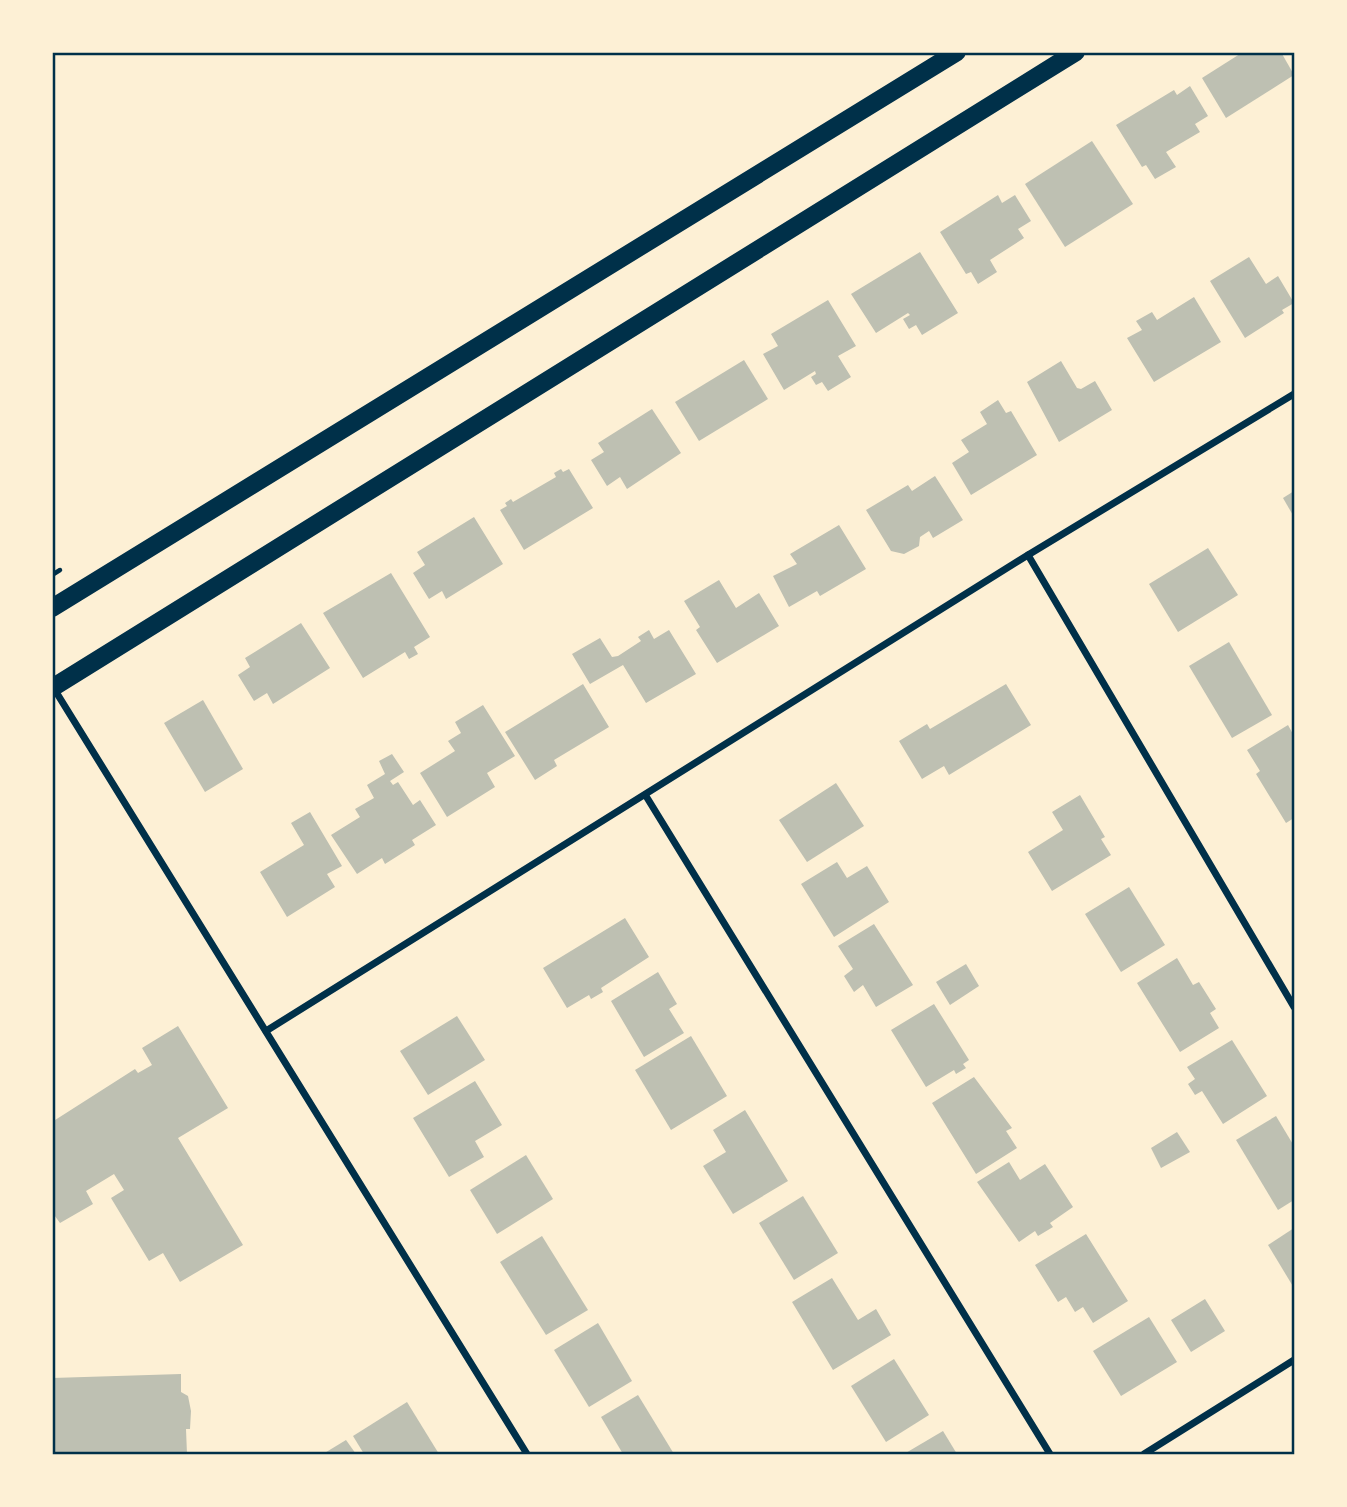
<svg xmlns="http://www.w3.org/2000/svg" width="1347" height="1507" viewBox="0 0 1347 1507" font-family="'Zilla Slab',serif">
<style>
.building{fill:#bec0b2}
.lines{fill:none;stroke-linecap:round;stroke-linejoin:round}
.path{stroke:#003049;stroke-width:4.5}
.minor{stroke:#003049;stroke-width:7}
.primary{stroke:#003049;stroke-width:18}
.neatline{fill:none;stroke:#003049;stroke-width:2.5}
</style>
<rect width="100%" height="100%" fill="#fdf0d5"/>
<g class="building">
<path d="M 1243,52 L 1281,52 L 1294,75 L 1226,118 L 1202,78 Z"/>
<path d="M 1190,86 L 1208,116 L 1195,124 L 1200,132 L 1166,152 L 1176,167 L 1155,179 L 1146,165 L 1142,167 L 1116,125 L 1174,90 L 1177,95 Z"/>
<path d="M 1092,141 L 1133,204 L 1065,247 L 1025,184 Z"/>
<path d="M 998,195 L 1002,203 L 1015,195 L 1031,221 L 1018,229 L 1024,238 L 990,260 L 997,272 L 978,284 L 971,272 L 966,274 L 940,232 Z"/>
<path d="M 920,252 L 958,313 L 922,335 L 916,325 L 909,329 L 903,319 L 910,315 L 908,313 L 876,333 L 851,294 Z"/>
<path d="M 1249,257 L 1266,284 L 1278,276 L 1294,303 L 1282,310 L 1284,313 L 1245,338 L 1210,281 Z"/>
<path d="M 1194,297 L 1221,342 L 1154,382 L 1127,338 L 1142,330 L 1136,321 L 1152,312 L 1157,320 Z"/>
<path d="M 828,300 L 856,346 L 838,356 L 851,377 L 828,391 L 822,382 L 816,385 L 811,377 L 816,374 L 815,371 L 784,390 L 763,354 L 778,346 L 771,334 Z"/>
<path d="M 744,360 L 768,399 L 699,441 L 675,402 Z"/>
<path d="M 1061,361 L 1077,388 L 1081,389 L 1095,381 L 1112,410 L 1059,442 L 1027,382 Z"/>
<path d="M 998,400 L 1006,413 L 1011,411 L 1037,455 L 971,495 L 952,463 L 969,452 L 961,440 L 987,424 L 980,412 Z"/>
<path d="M 652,409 L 681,453 L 627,489 L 620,477 L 607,486 L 591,460 L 604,452 L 598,443 Z"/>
<path d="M 561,469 L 563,472 L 569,469 L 593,508 L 524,550 L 500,510 L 507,506 L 505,503 L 511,499 L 513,502 L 556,477 L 554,473 Z"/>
<path d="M 935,476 L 963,520 L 933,538 L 929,531 L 920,537 L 919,546 L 904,554 L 891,551 L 866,510 L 908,485 L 912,491 Z"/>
<path d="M 1294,491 L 1294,517 L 1283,498 Z"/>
<path d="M 474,517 L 503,564 L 446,599 L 442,591 L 429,599 L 413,573 L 425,565 L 417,552 Z"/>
<path d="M 839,525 L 866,569 L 820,596 L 817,591 L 789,607 L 773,576 L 797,564 L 790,554 Z"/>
<path d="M 1208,548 L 1238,595 L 1178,632 L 1149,584 Z"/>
<path d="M 391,573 L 430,637 L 414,647 L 418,654 L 409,659 L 405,652 L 363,678 L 323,613 Z"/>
<path d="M 719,580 L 736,608 L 759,593 L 779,626 L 717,663 L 696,630 L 700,627 L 684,601 Z"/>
<path d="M 301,623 L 330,668 L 273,704 L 267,693 L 254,701 L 238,675 L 250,667 L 245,658 Z"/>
<path d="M 649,630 L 654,639 L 669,630 L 696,674 L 646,703 L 623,665 L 590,684 L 572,654 L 600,638 L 612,657 L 618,656 L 641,641 L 638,637 Z"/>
<path d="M 1229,642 L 1272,715 L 1232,738 L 1189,666 Z"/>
<path d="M 583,684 L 609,727 L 554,760 L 557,766 L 535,780 L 505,732 Z"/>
<path d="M 1006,684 L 1031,725 L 949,775 L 944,766 L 922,779 L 899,741 L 927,724 L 930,729 Z"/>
<path d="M 203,700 L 243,769 L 205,792 L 164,723 Z"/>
<path d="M 483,705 L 515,756 L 487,773 L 495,787 L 447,817 L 420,773 L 455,751 L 448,741 L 461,733 L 455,722 Z"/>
<path d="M 1288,725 L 1294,736 L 1294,818 L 1286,823 L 1256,774 L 1260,771 L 1247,750 Z"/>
<path d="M 392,754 L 404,772 L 390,781 L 393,785 L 398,782 L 413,805 L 420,800 L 436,825 L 412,840 L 415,845 L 385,864 L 382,858 L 357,874 L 331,835 L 360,817 L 355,809 L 374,798 L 367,785 L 385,774 L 379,761 Z"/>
<path d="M 836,783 L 864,826 L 807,862 L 779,820 Z"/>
<path d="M 1080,795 L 1105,837 L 1101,839 L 1111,855 L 1052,891 L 1028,852 L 1063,830 L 1052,812 Z"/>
<path d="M 310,812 L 342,866 L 327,874 L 335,887 L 287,917 L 260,872 L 304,845 L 291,823 Z"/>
<path d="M 837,862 L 847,878 L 867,866 L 889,902 L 834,937 L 801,884 Z"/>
<path d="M 1129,887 L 1165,945 L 1121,972 L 1085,914 Z"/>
<path d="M 625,918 L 649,957 L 601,988 L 603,992 L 591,999 L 589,995 L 567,1008 L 543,968 Z"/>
<path d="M 874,924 L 913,985 L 876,1007 L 863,985 L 854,992 L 844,976 L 853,969 L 838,946 Z"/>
<path d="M 1177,958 L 1193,985 L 1199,982 L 1216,1009 L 1210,1013 L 1219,1028 L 1180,1052 L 1137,983 Z"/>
<path d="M 966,964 L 979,986 L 950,1005 L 936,982 Z"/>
<path d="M 658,972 L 677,1004 L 669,1009 L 684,1033 L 644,1057 L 611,1001 Z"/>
<path d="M 934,1004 L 969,1060 L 963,1064 L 966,1068 L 956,1074 L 954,1070 L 926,1087 L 891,1030 Z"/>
<path d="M 457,1016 L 485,1060 L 428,1095 L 400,1051 Z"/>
<path d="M 178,1026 L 228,1108 L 178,1138 L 243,1245 L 180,1282 L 163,1253 L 149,1261 L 111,1198 L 124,1190 L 114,1174 L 86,1191 L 93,1204 L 60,1223 L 52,1212 L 52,1122 L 135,1069 L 138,1073 L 152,1065 L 142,1048 Z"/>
<path d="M 691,1036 L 727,1096 L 671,1130 L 635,1070 Z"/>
<path d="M 1232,1040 L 1267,1096 L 1223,1124 L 1202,1091 L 1195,1095 L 1188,1084 L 1195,1079 L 1187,1067 Z"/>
<path d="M 974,1077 L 1012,1128 L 1006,1131 L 1017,1148 L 976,1174 L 932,1103 Z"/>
<path d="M 475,1081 L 502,1125 L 475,1141 L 484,1157 L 449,1177 L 413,1118 Z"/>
<path d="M 745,1110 L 788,1181 L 733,1214 L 703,1166 L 726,1152 L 713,1130 Z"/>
<path d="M 1276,1116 L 1294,1146 L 1294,1200 L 1278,1210 L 1236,1140 Z"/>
<path d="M 1177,1132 L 1190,1152 L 1161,1168 L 1151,1148 Z"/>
<path d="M 526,1155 L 553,1199 L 497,1234 L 470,1190 Z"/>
<path d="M 1009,1162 L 1020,1180 L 1045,1164 L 1073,1207 L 1050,1223 L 1053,1227 L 1038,1236 L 1035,1231 L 1019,1242 L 977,1182 Z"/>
<path d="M 803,1196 L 838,1253 L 794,1280 L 759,1223 Z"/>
<path d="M 1294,1228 L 1294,1288 L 1268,1245 Z"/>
<path d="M 1086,1234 L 1128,1301 L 1093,1323 L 1083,1307 L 1075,1312 L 1066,1297 L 1058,1302 L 1035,1265 Z"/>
<path d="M 542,1236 L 588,1310 L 546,1335 L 500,1262 Z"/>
<path d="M 832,1278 L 858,1320 L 876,1309 L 891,1335 L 833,1370 L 792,1302 Z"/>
<path d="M 1205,1299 L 1225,1331 L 1191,1352 L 1171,1320 Z"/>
<path d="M 1149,1317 L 1177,1362 L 1121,1396 L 1093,1351 Z"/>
<path d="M 598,1323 L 632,1381 L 589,1407 L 554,1350 Z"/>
<path d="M 894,1359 L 929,1415 L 886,1442 L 851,1386 Z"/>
<path d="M 181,1374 L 181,1392 L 188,1396 L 191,1411 L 190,1429 L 186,1429 L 187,1454 L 149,1454 L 149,1452 L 52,1454 L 52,1378 Z"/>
<path d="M 638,1395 L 674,1454 L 623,1454 L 601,1417 Z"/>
<path d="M 407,1402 L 439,1454 L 364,1454 L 353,1436 Z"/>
<path d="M 943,1431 L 957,1454 L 904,1454 Z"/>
<path d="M 346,1440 L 356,1454 L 323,1454 Z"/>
</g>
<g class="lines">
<path class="path" d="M 52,575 L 60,570"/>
<g class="minor">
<path d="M 1028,555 L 1294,1007"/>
<path d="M 53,687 L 527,1454"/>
<path d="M 646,796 L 1050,1454"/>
<path d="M 266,1031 L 1028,555 L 1294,394"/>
<path d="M 1144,1454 L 1294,1360"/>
</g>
<g class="primary">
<path d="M 52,608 L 957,52"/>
<path d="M 52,688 L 1076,52"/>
</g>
</g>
<rect width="1347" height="1507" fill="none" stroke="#fdf0d5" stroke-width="108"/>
<rect x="54" y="54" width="1239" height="1399" class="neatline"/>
</svg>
